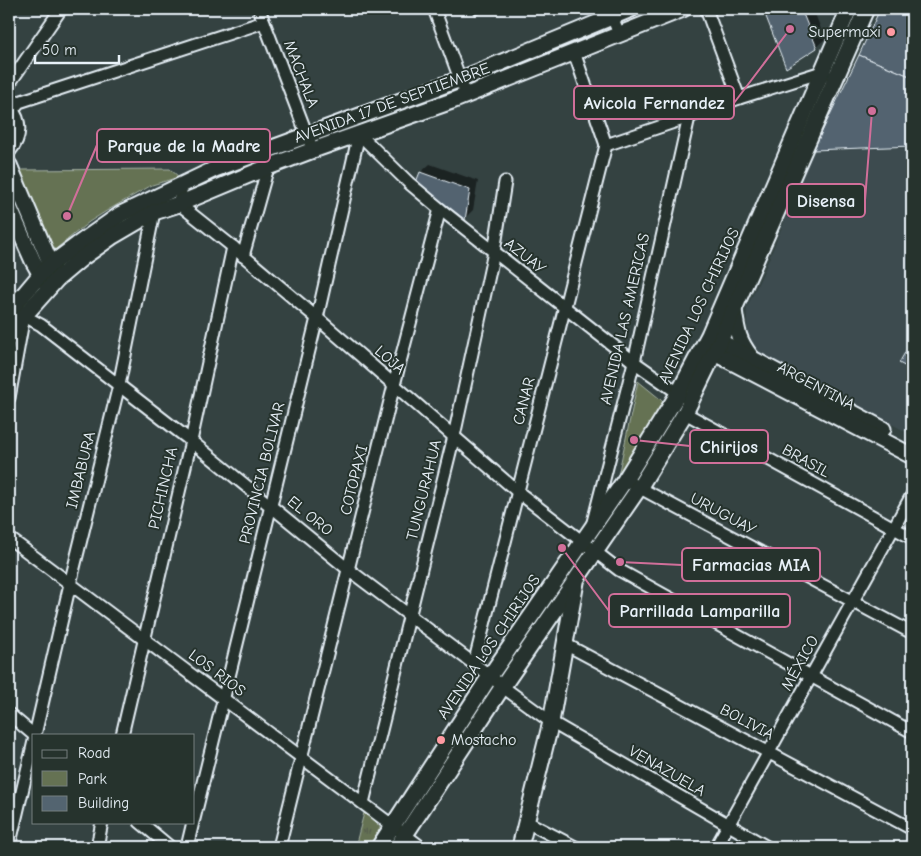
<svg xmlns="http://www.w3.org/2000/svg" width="921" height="856" viewBox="0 0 921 856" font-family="'Comic Neue',sans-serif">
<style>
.built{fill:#3d4c4f}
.grass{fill:url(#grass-tufts);stroke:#a6b2a6}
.green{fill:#657253;stroke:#a6b2a6}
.shadow{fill:#0007}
.building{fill:#536470;stroke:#e8f1f8}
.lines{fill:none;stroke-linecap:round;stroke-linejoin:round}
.street-casing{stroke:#e8f1f8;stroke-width:15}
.secondary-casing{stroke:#e8f1f8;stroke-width:19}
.street{stroke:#26332d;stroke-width:11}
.secondary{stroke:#26332d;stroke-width:15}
.poi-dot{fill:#ff9aa2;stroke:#26332d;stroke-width:2}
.labels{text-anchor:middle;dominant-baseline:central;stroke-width:4;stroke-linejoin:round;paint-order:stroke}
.poi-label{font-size:16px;fill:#e8f1f8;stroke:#26332d;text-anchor:end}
.street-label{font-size:16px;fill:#e8f1f8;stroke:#26332d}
.leader{fill:none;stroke:#d16f9a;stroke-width:2}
.callout-dot{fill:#d16f9a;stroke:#26332d;stroke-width:2}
.callout{fill:#26332d;stroke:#d16f9a;stroke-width:2}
.callout-label{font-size:18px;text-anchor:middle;font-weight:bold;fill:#e8f1f8}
</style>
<defs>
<pattern id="grass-tufts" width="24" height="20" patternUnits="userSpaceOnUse" patternTransform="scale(1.25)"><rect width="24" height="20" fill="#657253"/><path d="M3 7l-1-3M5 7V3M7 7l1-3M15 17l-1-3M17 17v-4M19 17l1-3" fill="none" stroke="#545b4e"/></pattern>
</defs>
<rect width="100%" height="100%" fill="#344241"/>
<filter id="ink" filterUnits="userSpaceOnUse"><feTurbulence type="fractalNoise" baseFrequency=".02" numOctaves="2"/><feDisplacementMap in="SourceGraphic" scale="10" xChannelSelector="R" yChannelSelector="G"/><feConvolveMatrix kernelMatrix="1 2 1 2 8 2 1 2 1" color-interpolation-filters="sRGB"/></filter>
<g filter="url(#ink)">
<path class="built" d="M 912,146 L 912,435 L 760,353 L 752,344 L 748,335 L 747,324 L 747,307 L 765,269 L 813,150 L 833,148 Z"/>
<path class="grass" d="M 364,813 L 383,829 L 371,847 L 355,847 Z"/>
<g class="green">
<path d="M 170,169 L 179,177 L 152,185 L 108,210 L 89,222 L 52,252 L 17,170 Z"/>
<path d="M 638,381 L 665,403 L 618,476 Z"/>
</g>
<g class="shadow">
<path d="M 764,9 L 813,9 L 825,39 L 816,47 L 787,66 Z"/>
<path d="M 881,9 L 912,9 L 912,145 L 815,149 L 861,55 Z"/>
<path d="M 430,164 L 478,181 L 473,210 L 465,218 L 418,181 L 421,172 Z"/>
<path d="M 912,345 L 912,369 L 901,363 L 908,350 Z"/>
</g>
<g class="building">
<path d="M 472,9 L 492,9 L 475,15 Z"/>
<path d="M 763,9 L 801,9 L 817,48 L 786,68 Z"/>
<path d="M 880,9 L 912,9 L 912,77 L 859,55 Z"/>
<path d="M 859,55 L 912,77 L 912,146 L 813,150 Z"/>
<path d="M 420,172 L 470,190 L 465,220 L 416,182 Z"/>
<path d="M 907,349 L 912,352 L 912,370 L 899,363 Z"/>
</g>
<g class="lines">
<g class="street-casing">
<g id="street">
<path d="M 259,9 L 310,143"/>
<path d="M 434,9 L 463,87"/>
<path d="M 609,9 L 619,34"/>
<path d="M 706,9 L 739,98"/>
<path d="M 574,52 L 606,145 L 689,117 L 739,98 L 822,72 L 826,74"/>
<path d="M 9,84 L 61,9"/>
<path d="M 11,112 L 19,102 L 264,22"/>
<path d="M 359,134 L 409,183 L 440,209 L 634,362 L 684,397"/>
<path d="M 182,185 L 179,204 L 233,247 L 317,318 L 518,492 L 619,570 L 912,732"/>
<path d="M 243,256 L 268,167"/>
<path d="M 17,312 L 41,325 L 191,441 L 349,570 L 490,676 L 507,690 L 551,722 L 767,847"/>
<path d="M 9,398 L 23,321"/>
<path d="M 685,413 L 912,538"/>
<path d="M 625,480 L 912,633"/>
<path d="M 593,522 L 634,362 L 689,117"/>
<path d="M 9,538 L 421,847"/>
<path d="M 565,644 L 912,829"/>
<path d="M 474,664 L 606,145"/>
<path d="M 9,714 L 34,735"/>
<path d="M 35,735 L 70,584 L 119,385 L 154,212"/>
<path d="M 122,735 L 191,441 L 233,247"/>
<path d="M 363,803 L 454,436 L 494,252 L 505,182"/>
<path d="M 194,819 L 317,318 L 359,134"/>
<path d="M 140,822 L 170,847"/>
<path d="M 527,822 L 575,847"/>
<path d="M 9,847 L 34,741"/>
<path d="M 97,847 L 102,822"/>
<path d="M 187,847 L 193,822"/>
<path d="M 279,847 L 394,385 L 440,209"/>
<path d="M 716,847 L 912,495"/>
</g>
</g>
<g class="secondary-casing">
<g id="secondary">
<path d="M 9,109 C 20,121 19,137 9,149"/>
<path d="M 9,165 L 55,274"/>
<path d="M 9,207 L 33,261 L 45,282"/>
<path d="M 734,310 C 737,332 738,340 751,357"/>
<path d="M 9,312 L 40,275 L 50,265 L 77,245 L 121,214 L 215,169 L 466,77 L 631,9"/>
<path d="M 712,337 L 883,429"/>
<path d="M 9,338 L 24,316 L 57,279 L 82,258 L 113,236 L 154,212 L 179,204 L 268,167 L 313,150 L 452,101 L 683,9"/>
<path d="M 707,349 L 912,456"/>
<path d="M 379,847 L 490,676 L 625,480 L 678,394 L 709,335 L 849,9"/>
<path d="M 397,847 L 503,686 L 639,488 L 685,413 L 720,341 L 866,9"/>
<path d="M 520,847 L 551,722 L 576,582"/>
</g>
</g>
<use href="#street" class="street"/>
<use href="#secondary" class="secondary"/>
</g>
</g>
<g class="poi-dot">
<circle cx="891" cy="32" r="5"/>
<circle cx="441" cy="740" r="5"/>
</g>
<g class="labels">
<g class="poi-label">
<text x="881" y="32">Supermaxi</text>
<text x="451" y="740" text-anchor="start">Mostacho</text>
</g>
<g class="street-label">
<text transform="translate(301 74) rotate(69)">MACHALA</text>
<text transform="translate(392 103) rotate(-20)">AVENIDA 17 DE SEPTIEMBRE</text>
<text transform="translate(525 256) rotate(38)">AZUAY</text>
<text transform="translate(699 306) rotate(-65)">AVENIDA LOS CHIRIJOS</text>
<text transform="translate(625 319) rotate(-77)">AVENIDA LAS AMERICAS</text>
<text transform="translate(390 360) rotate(41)">LOJA</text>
<text transform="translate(816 386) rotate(28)">ARGENTINA</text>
<text transform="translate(524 401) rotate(-76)">CANAR</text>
<text transform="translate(806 461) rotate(29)">BRASIL</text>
<text transform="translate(81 470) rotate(-76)">IMBABURA</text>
<text transform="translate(262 473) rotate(-76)">PROVINCIA BOLIVAR</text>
<text transform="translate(354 480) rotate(-76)">COTOPAXI</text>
<text transform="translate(163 488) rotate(-77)">PICHINCHA</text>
<text transform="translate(424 490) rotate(-76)">TUNGURAHUA</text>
<text transform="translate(723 514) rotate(28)">URUGUAY</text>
<text transform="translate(310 516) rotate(39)">EL ORO</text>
<text transform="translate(489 647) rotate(-56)">AVENIDA LOS CHIRIJOS</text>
<text transform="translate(800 663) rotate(-61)">MÉXICO</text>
<text transform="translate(217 673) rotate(37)">LOS RIOS</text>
<text transform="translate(747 722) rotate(28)">BOLIVIA</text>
<text transform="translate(667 771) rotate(30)">VENAZUELA</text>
</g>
</g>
<path class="leader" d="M790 29L734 103M67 216L97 145M872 111L865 200M634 440L690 446M620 562L682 565M562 548L609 611"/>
<g class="callout-dot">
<circle cx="790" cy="29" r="5"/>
<circle cx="67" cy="216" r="5"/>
<circle cx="872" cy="111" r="5"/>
<circle cx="634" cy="440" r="5"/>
<circle cx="620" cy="562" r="5"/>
<circle cx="562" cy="548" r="5"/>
</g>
<g class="callout">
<rect x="574" y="86" width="160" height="33" rx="5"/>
<rect x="97" y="129" width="173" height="33" rx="5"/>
<rect x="787" y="184" width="78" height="33" rx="5"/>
<rect x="690" y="430" width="78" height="33" rx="5"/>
<rect x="682" y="548" width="138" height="33" rx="5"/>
<rect x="609" y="594" width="181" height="33" rx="5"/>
</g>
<g class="callout-label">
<text x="654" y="109">Avicola Fernandez</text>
<text x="184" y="152">Parque de la Madre</text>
<text x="826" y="207">Disensa</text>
<text x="729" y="453">Chirijos</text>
<text x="751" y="571">Farmacias MIA</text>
<text x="700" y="617">Parrillada Lamparilla</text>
</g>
<rect width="921" height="856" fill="none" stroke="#26332d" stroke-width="30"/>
<rect x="15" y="15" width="891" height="826" fill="none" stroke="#e8f1f8" stroke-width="2" filter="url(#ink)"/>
<rect x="32" y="734" width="162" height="90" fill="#26332d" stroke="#747f7e"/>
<rect x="42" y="750" width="25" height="8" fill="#26332d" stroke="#747f7e"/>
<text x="78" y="758" font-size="15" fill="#e8f1f8">Road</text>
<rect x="42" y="771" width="25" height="15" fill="#657253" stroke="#747f7e"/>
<text x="78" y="784" font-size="15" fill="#e8f1f8">Park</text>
<rect x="42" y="796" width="25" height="15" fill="#536470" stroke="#747f7e"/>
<text x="78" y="808" font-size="15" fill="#e8f1f8">Building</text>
<path d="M35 55v8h84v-8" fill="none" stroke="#e8f1f8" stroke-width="2.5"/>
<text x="42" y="55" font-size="15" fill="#e8f1f8" stroke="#26332d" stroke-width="4" paint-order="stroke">50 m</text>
</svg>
